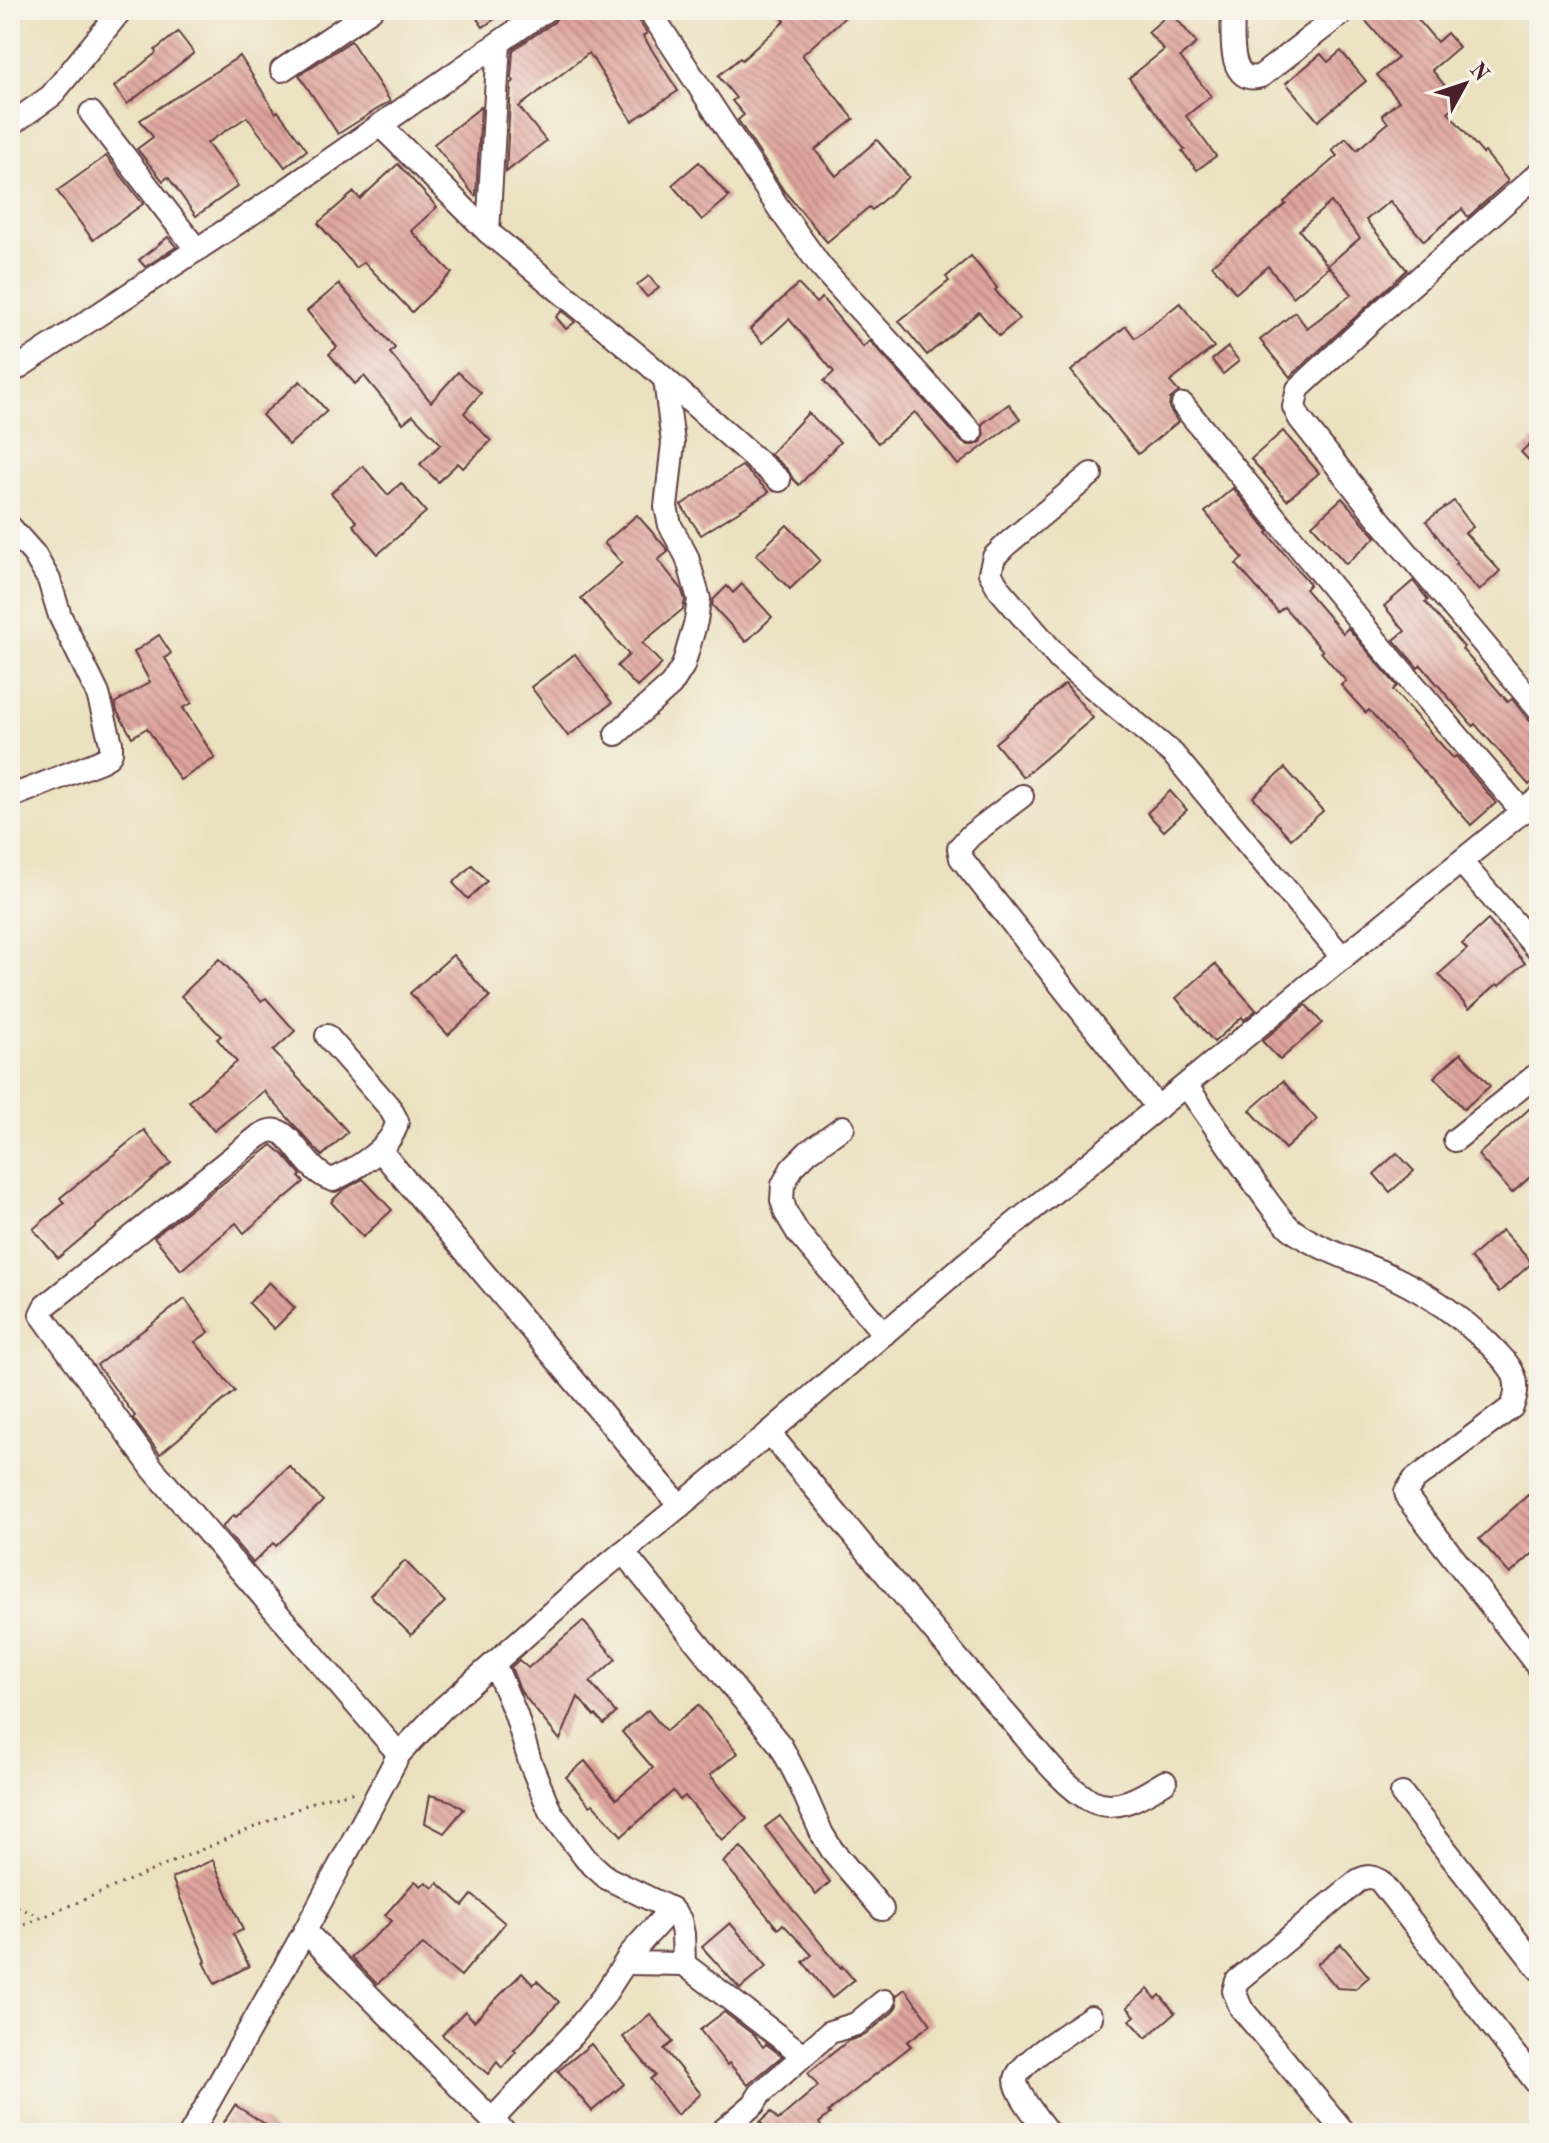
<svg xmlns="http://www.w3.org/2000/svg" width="1549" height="2143" viewBox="0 0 1549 2143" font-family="'Old Standard TT',serif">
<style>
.building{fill:url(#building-back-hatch)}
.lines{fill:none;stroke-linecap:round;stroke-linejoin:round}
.minor-casing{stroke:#623c41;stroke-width:26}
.path{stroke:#623c41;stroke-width:3;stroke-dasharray:2 6;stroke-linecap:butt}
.minor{stroke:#fff;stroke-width:22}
</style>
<defs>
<pattern id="building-back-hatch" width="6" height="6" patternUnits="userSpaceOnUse" patternTransform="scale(2)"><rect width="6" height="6" fill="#dea49d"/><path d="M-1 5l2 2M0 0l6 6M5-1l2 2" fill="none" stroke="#b68580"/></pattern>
</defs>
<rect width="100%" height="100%" fill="#f7f3e8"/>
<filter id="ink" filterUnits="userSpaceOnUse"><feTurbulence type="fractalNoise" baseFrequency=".0125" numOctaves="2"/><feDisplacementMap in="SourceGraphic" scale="16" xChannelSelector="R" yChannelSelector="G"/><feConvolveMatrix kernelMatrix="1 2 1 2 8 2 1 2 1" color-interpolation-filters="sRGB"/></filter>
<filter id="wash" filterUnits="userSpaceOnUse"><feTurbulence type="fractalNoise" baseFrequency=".006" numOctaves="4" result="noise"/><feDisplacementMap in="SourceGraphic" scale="32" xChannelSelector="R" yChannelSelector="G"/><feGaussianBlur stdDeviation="1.8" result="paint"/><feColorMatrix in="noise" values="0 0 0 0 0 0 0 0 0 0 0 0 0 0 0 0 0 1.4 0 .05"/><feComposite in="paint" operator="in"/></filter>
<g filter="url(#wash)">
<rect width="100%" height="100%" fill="#ebe1bf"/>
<g id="blocks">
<g class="building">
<path d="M 471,10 L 508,10 L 483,27 Z"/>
<path d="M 562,10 L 635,10 L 637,18 L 647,33 L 643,36 L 678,91 L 632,121 L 589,53 L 519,107 L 546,141 L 506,172 L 511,84 L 514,81 L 511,78 L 513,50 L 554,22 Z"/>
<path d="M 775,10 L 853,10 L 802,55 L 854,119 L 815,150 L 836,176 L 877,140 L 909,177 L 872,210 L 869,207 L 827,242 L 784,191 L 738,120 L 744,115 L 732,101 L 736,98 L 718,76 L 740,58 L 742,60 L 785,21 Z"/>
<path d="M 1377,10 L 1410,10 L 1437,42 L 1447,33 L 1459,47 L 1432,70 L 1459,103 L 1448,112 L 1483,154 L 1485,152 L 1508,181 L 1468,217 L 1462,209 L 1424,241 L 1390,201 L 1366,220 L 1407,270 L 1290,377 L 1260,340 L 1295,312 L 1307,328 L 1352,294 L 1328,265 L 1360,238 L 1331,202 L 1299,230 L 1329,267 L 1293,297 L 1268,266 L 1236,293 L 1212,265 L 1286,204 L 1284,202 L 1337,156 L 1332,150 L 1346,138 L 1357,150 L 1388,123 L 1382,115 L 1399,101 L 1377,75 L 1398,58 L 1365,20 Z"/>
<path d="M 1171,12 L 1197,43 L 1180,57 L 1211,96 L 1186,116 L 1216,156 L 1197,170 L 1182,151 L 1185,150 L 1129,78 L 1164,50 L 1148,32 Z"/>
<path d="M 178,32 L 194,53 L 127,104 L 114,87 L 156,53 L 155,50 Z"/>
<path d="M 351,41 L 390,101 L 338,134 L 299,75 Z"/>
<path d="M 1341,51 L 1366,81 L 1318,121 L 1286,83 L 1321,54 L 1328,62 Z"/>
<path d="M 240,56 L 276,113 L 278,111 L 307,150 L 285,167 L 247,117 L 207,143 L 238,186 L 196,216 L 168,177 L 163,181 L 137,149 L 153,137 L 140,120 Z"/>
<path d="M 481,107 L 476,195 L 475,196 L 434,144 Z"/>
<path d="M 106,156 L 143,204 L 93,240 L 57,191 Z"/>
<path d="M 699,162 L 729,197 L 702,220 L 672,185 Z"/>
<path d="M 398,164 L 437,207 L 411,231 L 452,273 L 412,312 L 364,262 L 356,268 L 318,223 L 354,192 L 360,199 Z"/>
<path d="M 168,237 L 176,247 L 145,267 L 139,260 Z"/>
<path d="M 971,256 L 997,288 L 995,290 L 1019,319 L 999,336 L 979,312 L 927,355 L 899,321 L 949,281 L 946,277 Z"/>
<path d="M 649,276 L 659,288 L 647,297 L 637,285 Z"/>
<path d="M 339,284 L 395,348 L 390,353 L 431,402 L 458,372 L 481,393 L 464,413 L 491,441 L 463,468 L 458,463 L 438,482 L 420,464 L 441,444 L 413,415 L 403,423 L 364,376 L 355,384 L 329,354 L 337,347 L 307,311 Z"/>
<path d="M 798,284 L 816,303 L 822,298 L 863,347 L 870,341 L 961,441 L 966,445 L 975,445 L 981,442 L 984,436 L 982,424 L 1009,404 L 1020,419 L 958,465 L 915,412 L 878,443 L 824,381 L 834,372 L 789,319 L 763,343 L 750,329 Z"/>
<path d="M 1180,303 L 1214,347 L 1170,382 L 1179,392 L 1170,399 L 1169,408 L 1178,422 L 1138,454 L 1071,371 L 1126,326 L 1135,338 Z"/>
<path d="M 562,311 L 575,322 L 566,329 L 556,317 Z"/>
<path d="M 1228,347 L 1239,361 L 1223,374 L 1212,360 Z"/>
<path d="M 300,381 L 327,411 L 289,445 L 262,415 Z"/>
<path d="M 808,413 L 840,442 L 799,485 L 793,479 L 788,470 L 770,454 Z"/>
<path d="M 1283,431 L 1319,473 L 1287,500 L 1251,459 Z"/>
<path d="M 1539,435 L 1539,471 L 1521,452 Z"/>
<path d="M 363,466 L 388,495 L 401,483 L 426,512 L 378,554 L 353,525 L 357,522 L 331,493 Z"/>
<path d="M 742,466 L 769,492 L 701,535 L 681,505 Z"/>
<path d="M 1233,488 L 1269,532 L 1267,533 L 1310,584 L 1305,589 L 1343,633 L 1348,628 L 1397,686 L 1393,690 L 1453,758 L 1456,756 L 1496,803 L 1471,825 L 1369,710 L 1366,713 L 1341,685 L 1346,681 L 1321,652 L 1323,651 L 1284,607 L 1278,612 L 1236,564 L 1243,558 L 1205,512 Z"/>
<path d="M 1342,498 L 1376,537 L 1346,564 L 1312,525 Z"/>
<path d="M 1454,501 L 1473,527 L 1465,533 L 1500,571 L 1479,591 L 1455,564 L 1457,563 L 1426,521 Z"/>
<path d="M 637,515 L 667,549 L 668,552 L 658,560 L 681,588 L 685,600 L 683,609 L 642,643 L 662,664 L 637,687 L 617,666 L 629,655 L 581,598 L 622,563 L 604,543 Z"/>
<path d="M 787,525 L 820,560 L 790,589 L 756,555 Z"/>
<path d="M 1413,581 L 1428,600 L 1425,602 L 1464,647 L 1462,649 L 1508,702 L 1512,699 L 1528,719 L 1539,728 L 1539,776 L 1529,785 L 1475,724 L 1473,726 L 1421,665 L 1418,668 L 1394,640 L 1405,631 L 1384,606 Z"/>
<path d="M 742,584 L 772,617 L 746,642 L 712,605 L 713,600 L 727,586 L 733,593 Z"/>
<path d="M 159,635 L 171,653 L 165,658 L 192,703 L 183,708 L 215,758 L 180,780 L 147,728 L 132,737 L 117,711 L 115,703 L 150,682 L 134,652 Z"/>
<path d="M 575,654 L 612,703 L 568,736 L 531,687 Z"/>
<path d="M 1065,684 L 1093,718 L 1023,777 L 995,743 Z"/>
<path d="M 1285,768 L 1323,811 L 1291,839 L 1253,797 Z"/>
<path d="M 1170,791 L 1187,810 L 1164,831 L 1147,813 Z"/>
<path d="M 472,865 L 487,881 L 468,899 L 453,883 Z"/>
<path d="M 1488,920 L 1525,963 L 1499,986 L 1497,984 L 1469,1009 L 1439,974 L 1467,949 L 1462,944 Z"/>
<path d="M 453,955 L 490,997 L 448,1035 L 410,993 Z"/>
<path d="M 219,959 L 261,1001 L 266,998 L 295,1031 L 273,1051 L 348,1132 L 322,1156 L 264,1091 L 214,1131 L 189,1101 L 237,1062 L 217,1039 L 221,1036 L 181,996 Z"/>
<path d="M 1215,964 L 1256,1010 L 1244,1020 L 1242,1017 L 1214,1042 L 1176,998 Z"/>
<path d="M 1306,1005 L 1322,1023 L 1280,1060 L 1262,1041 Z"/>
<path d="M 1461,1053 L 1490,1086 L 1464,1109 L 1434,1077 Z"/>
<path d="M 1283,1081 L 1317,1120 L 1285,1149 L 1250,1110 Z"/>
<path d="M 1539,1100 L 1539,1169 L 1512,1193 L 1478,1155 Z"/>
<path d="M 144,1130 L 171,1163 L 58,1258 L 33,1229 L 64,1203 L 60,1198 Z"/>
<path d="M 272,1145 L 284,1155 L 301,1175 L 299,1177 L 304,1182 L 244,1233 L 236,1223 L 181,1270 L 154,1237 Z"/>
<path d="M 1397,1153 L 1414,1171 L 1390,1192 L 1374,1174 Z"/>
<path d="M 363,1179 L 392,1210 L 363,1237 L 331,1202 L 342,1191 Z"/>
<path d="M 1502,1230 L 1532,1263 L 1499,1292 L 1470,1258 Z"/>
<path d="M 269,1282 L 295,1308 L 274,1329 L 249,1303 Z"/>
<path d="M 185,1299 L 209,1332 L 195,1342 L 235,1391 L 160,1454 L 133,1418 L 135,1416 L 97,1365 Z"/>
<path d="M 289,1466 L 323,1501 L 276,1546 L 273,1543 L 253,1563 L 222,1527 L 234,1515 L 236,1517 Z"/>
<path d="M 1528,1495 L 1539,1507 L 1539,1548 L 1510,1574 L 1479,1539 Z"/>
<path d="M 405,1561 L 445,1602 L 411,1635 L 370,1595 Z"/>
<path d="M 583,1621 L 616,1659 L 590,1682 L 616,1713 L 604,1724 L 596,1715 L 594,1716 L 578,1697 L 560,1740 L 521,1692 L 511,1667 L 519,1660 L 528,1668 Z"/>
<path d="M 698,1705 L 738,1753 L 710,1775 L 747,1819 L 722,1840 L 685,1796 L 680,1800 L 673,1791 L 622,1836 L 593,1804 L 590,1806 L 566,1777 L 585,1761 L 616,1799 L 653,1768 L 622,1732 L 648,1710 L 666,1731 Z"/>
<path d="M 430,1795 L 451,1801 L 464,1809 L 444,1833 L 425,1823 Z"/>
<path d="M 780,1816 L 830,1882 L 816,1895 L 765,1827 Z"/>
<path d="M 741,1847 L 841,1968 L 842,1966 L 854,1980 L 832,1998 L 803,1962 L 812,1955 L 783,1924 L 778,1929 L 723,1862 Z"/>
<path d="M 213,1860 L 243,1930 L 233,1934 L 249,1966 L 215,1984 L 204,1962 L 206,1961 L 172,1878 Z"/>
<path d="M 415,1881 L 421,1886 L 426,1882 L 433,1888 L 438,1883 L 463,1906 L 472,1895 L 505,1923 L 461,1976 L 423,1945 L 377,1984 L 351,1957 L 392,1921 L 385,1915 Z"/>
<path d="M 730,1923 L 767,1966 L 740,1989 L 702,1947 Z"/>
<path d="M 1341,1944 L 1369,1977 L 1355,1989 L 1337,1988 L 1317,1964 Z"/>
<path d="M 522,1973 L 533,1985 L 537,1981 L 559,2002 L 514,2050 L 516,2052 L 502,2068 L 497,2062 L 488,2074 L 442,2035 L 465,2011 L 474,2021 Z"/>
<path d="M 905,1989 L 931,2024 L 907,2042 L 911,2046 L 828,2112 L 830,2114 L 819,2123 L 821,2126 L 813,2133 L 762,2133 L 767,2129 L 760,2122 L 771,2112 L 778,2120 L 818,2086 L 808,2073 L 848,2041 L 865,2035 L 893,2012 L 897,2005 L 896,1996 Z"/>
<path d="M 1148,1989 L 1156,1999 L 1160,1995 L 1175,2013 L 1146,2038 L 1130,2020 L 1135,2016 L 1127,2007 Z"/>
<path d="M 724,2012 L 755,2036 L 763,2047 L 766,2044 L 782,2056 L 748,2085 L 729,2063 L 727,2065 L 700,2030 Z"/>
<path d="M 650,2014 L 673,2042 L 664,2049 L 701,2094 L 677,2115 L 650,2079 L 655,2075 L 623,2037 Z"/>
<path d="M 591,2044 L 624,2084 L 592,2111 L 558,2071 Z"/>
<path d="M 235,2105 L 279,2133 L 217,2133 Z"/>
</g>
</g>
</g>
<g filter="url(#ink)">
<use href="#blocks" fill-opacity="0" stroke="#623c41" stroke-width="2"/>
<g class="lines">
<g class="minor-casing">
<g id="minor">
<path d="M 649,10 L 778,207 L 821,267 L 971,432"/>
<path d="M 1233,10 C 1233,30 1226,87 1261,76 L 1346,10"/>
<path d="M 282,70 L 371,10"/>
<path d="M 91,113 L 197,250"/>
<path d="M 10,125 L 51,96 L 121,10"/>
<path d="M 380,125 L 488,232 L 646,362 L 779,480"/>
<path d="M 1539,173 L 1383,310 L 1298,389 L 1294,407 L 1300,419 L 1379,519 L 1539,710"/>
<path d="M 488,232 L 499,43"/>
<path d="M 10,373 L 281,194 L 546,10"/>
<path d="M 1183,405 L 1372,636 L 1523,812"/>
<path d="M 1091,474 L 1007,544 L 994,557 L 990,573 L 999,589 L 1060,660 L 1173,754 L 1343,958"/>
<path d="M 10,527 L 34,554 L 49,580 L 60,616 L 98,694 L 111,743 L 111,752 L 108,757 L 101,761 L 10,797"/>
<path d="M 616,734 L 671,685 L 683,666 L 696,621 L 699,599 L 687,557 L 670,525 L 666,507 L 673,443 L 665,379"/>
<path d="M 1022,796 L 971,835 L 959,848 L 961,858 L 1158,1108"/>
<path d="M 1461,862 L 1539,951"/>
<path d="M 327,1036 L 390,1108 L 397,1121 C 394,1147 355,1169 333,1180 C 307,1173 293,1134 277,1131 C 270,1129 264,1133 259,1136 L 45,1306 L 41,1314 L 153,1469 L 399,1754"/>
<path d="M 1186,1085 C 1207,1115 1228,1145 1249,1175 C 1262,1193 1274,1213 1290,1228 C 1315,1249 1364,1263 1395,1278 C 1430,1295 1461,1317 1489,1344 C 1509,1365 1524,1377 1512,1407 L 1414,1480 L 1406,1492 L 1408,1499 L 1539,1668"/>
<path d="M 843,1127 L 808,1152 L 792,1168 L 783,1185 L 782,1200 L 786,1213 L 798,1233 L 884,1334"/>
<path d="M 1455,1140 L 1539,1073"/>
<path d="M 380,1150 L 680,1506"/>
<path d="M 769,1433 C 850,1529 928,1627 1011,1720 C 1033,1745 1064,1788 1092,1801 C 1118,1813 1144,1795 1165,1782"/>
<path d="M 623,1552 L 781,1746 L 798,1779 L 822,1834 L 832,1850 L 882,1909"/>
<path d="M 494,1663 L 516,1715 L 530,1762 L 550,1811 L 586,1859 L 607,1878 L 671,1909 L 680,1920 L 683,1934 L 684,1964 L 803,2055"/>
<path d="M 1402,1794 L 1539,1969"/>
<path d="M 305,1931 L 505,2133"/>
<path d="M 626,1963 L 684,1964"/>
<path d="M 492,2120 L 574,2033 L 603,1997 L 632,1952 L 671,1909"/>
<path d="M 191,2133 L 305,1931 L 399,1754 L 442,1709 L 583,1585 L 769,1433 L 965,1264 L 1539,798"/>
<path d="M 720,2133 L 754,2104 L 760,2094 L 830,2032 L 856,2024 L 884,2001"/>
<path d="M 1048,2133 C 1040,2121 1016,2094 1016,2080 C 1016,2064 1077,2027 1091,2017"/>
<path d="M 1345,2133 L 1241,2008 L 1234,1991 L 1237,1981 L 1359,1880 C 1368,1876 1372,1876 1380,1881 L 1539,2086"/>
</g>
</g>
<g class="path">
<path d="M 10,1904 L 40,1916"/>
<path d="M 10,1931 L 323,1798 L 355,1792"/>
</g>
<use href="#minor" class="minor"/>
</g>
</g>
<rect width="1549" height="2143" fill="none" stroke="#f7f3e8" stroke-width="40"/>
<g transform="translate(1465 84) rotate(50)" stroke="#f7f3e8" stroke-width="6" paint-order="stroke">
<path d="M0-6L14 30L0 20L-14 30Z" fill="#4a1f2b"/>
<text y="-12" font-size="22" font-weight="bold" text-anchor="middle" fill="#4a1f2b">N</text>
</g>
</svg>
